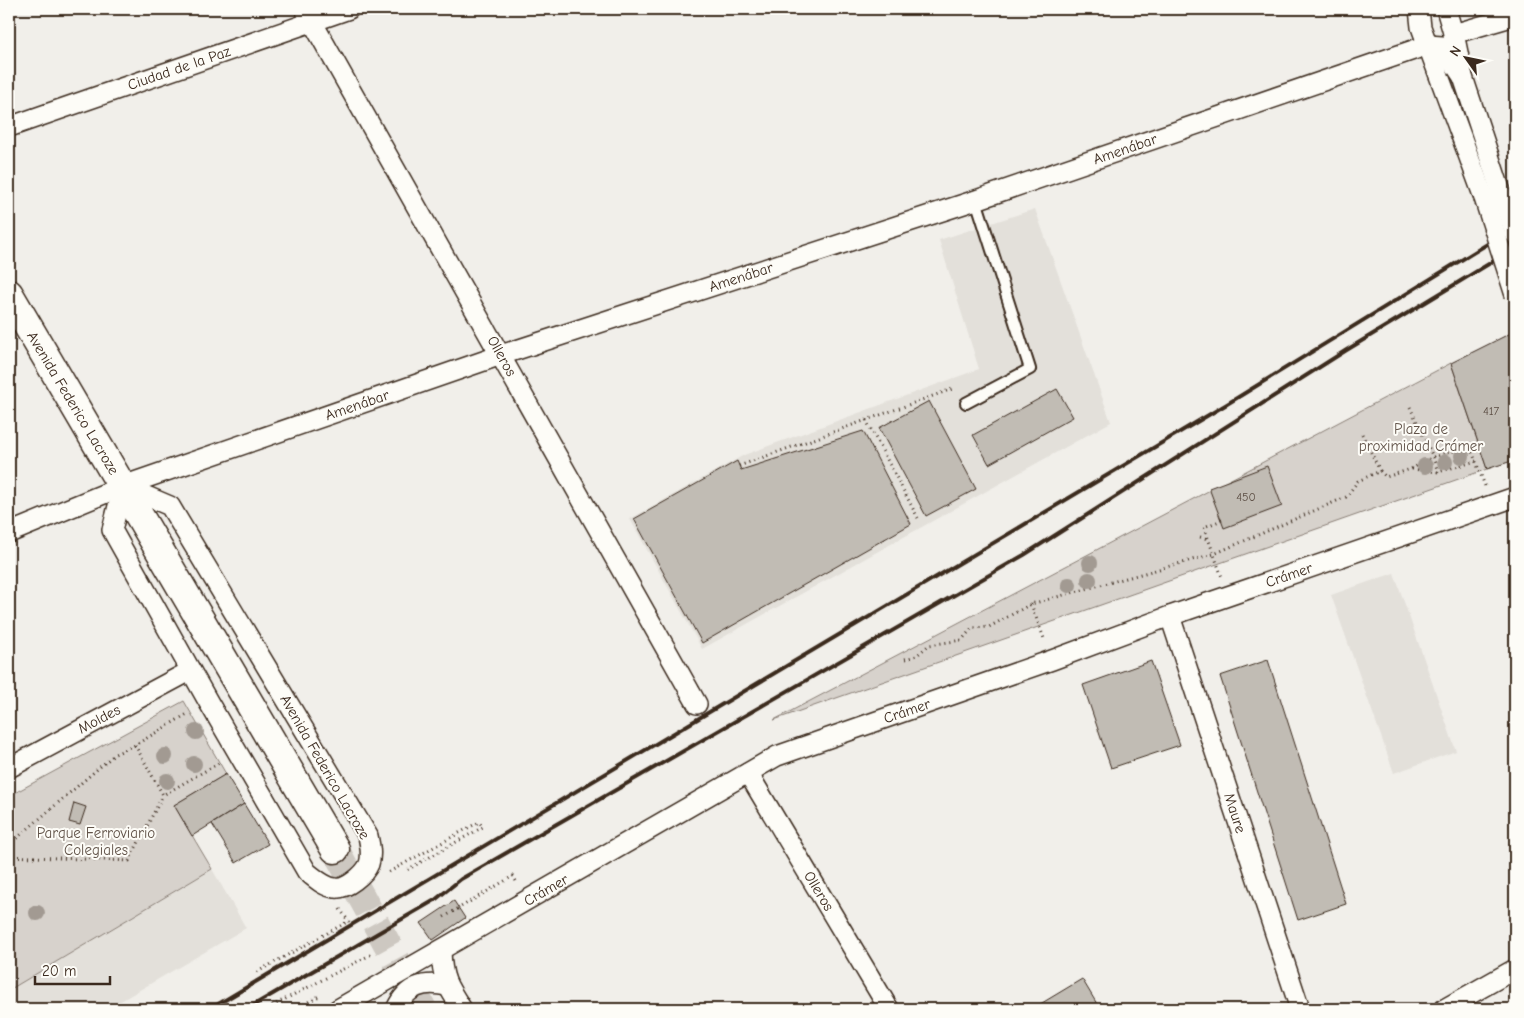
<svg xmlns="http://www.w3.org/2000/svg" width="1524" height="1018" viewBox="0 0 1524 1018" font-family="'Comic Neue',sans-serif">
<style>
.built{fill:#e3e0da}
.green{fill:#d7d2cc;stroke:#897e75}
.building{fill:#c1bcb4;stroke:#3b2a1e}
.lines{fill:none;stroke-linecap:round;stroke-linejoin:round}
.secondary-tunnel{stroke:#cdc8c1;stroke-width:28;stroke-dasharray:28 14;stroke-linecap:butt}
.service-casing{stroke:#3b2a1e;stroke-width:14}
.minor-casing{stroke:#3b2a1e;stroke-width:22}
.secondary-casing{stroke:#3b2a1e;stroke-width:31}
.path{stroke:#3b2a1e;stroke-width:3;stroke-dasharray:1 4;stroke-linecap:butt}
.service{stroke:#fdfcf7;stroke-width:10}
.minor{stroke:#fdfcf7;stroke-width:19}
.secondary{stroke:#fdfcf7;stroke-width:28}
.rail{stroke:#3b2a1e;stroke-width:4}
.minor-bridge-casing{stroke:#3b2a1e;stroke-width:22;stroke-linecap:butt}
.minor-bridge{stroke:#fdfcf7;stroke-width:19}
.tree{fill:#a29a92}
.labels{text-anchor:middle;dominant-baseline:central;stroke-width:4;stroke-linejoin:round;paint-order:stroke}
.number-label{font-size:12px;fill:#5c4e44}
.street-label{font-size:15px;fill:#3b2a1e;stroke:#fdfcf7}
.park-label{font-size:15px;fill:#62544a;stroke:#fdfcf7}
</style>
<rect width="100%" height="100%" fill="#f1efea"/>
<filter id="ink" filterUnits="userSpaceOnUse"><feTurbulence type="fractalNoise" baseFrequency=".02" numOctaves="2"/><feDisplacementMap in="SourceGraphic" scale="10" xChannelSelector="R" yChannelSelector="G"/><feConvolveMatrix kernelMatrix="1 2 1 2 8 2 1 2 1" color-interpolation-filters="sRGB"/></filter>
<g filter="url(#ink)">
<g class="built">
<path d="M 1035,209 L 1111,422 L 702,649 L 630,519 L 744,455 L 979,369 L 939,240 Z"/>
<path d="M 1394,573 L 1456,751 L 1394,773 L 1331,595 Z"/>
<path d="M 212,869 L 246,928 L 107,1009 L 9,1009 L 9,990 Z"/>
</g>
<g class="green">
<path d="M 1451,363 L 1487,469 L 774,720 Z"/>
<path d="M 184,701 L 226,774 L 174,805 L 212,869 L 9,990 L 9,796 Z"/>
</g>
<g class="building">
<path d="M 1511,333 L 1515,347 L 1515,460 L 1487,469 L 1451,363 Z"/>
<path d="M 1057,389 L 1073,417 L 989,464 L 973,435 Z"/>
<path d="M 929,401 L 976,489 L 926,516 L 879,428 Z"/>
<path d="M 863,431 L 911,524 L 702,643 L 634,519 L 737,461 L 741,470 Z"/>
<path d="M 1267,466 L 1282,506 L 1224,528 L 1209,488 Z"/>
<path d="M 1268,660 L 1346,904 L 1298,920 L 1220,676 Z"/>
<path d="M 1151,661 L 1180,745 L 1111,768 L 1083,685 Z"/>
<path d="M 226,774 L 244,804 L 192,836 L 174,805 Z"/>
<path d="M 74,803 L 86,807 L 80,825 L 69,822 Z"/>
<path d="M 244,804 L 268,844 L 236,863 L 212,824 Z"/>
<path d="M 454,901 L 465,918 L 433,940 L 421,923 Z"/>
<path d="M 1082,979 L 1100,1009 L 1032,1009 Z"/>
</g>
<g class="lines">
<path class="secondary-tunnel" d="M 335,849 L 423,1009"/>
<g class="service-casing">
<path id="service" d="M 966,403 L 1030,369 L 976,200"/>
</g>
<g class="minor-casing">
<g id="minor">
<path d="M 305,9 L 697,704"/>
<path d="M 1419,9 L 1421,27 L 1484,198"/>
<path d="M 1446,9 L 1456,43 L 1463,77 L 1502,195"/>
<path d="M 1453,34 L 1515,16"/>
<path d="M 9,127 L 349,9"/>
<path d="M 123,486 L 170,506 L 368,836 C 370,845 372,855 369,864 C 365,874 346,890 335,888 C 324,887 315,878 307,872 L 209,703 L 112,530 Z"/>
<path d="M 9,533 L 123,486 L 501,355 L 976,200 L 1428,45 L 1442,46 L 1463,77"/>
<path d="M 1170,616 L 1300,1009"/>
<path d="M 9,768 L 190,671"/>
<path d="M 748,773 L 889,1009"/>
<path d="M 441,951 C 442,979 447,986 462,1009"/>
<path d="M 338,1009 L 777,756 L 1052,660 L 1170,616 L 1515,497"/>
<path d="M 396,1009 C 407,986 423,981 447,986"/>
<path d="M 1444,1009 L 1515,969"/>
</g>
</g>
<g class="secondary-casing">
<path id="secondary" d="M 9,294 L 335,849"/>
</g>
<g class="path">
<path d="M 1410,407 L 1433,457 L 1438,472"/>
<path d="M 866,420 L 919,520"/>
<path d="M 1362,434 L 1380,471"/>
<path d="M 739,466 L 955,388"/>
<path d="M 1412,469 L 1438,472 L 1476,461"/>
<path d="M 1222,520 L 1204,527 L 1222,577"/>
<path d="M 1200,537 L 1208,539"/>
<path d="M 1031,604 L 1045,641"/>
<path d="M 905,659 L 916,656 L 929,645 L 962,640 L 972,628 L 989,627 L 1031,604 L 1214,554 L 1346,497 L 1358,481 L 1380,471 L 1386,477 L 1411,469 L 1433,457 L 1470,446 L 1485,486"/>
<path d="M 135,745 L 163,795 L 219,763"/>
<path d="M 9,845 L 115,754 L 135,745 L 189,713"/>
<path d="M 9,856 L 129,861 L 163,795"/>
<path d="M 389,872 L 479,822 L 483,827 L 405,871"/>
<path d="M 340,909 L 349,922"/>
<path d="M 444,917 L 513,876 L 516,881"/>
<path d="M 257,972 L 349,921"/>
<path d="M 272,1006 L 372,954"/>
<path d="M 295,1009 L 321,995"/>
</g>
<use href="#service" class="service"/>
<use href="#minor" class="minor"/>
<use href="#secondary" class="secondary"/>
<g class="rail">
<path d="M 210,1009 L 1227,404 L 1515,227"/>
<path d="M 247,1009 L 435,900 L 461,879 L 1024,555 L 1345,351 L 1515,248"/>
</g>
<g class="minor-bridge-casing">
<g id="minor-bridge">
<path d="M 1502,195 L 1515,234"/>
<path d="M 1484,198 L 1515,295"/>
</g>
</g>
<use href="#minor-bridge" class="minor-bridge"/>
</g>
<g class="tree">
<circle cx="1462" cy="456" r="8"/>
<circle cx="1445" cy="462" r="8"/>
<circle cx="1425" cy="466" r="8"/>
<circle cx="1090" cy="563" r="8"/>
<circle cx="1089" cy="580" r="8"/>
<circle cx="1069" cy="585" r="8"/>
<circle cx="196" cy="732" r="8"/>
<circle cx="165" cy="756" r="8"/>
<circle cx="194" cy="764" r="8"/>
<circle cx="167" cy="781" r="8"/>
<circle cx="37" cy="913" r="8"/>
</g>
</g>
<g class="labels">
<g class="number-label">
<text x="1491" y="411">417</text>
<text x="1246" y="497">450</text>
</g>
<g class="street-label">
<text transform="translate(179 68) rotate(-19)">Ciudad de la Paz</text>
<text transform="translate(1125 149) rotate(-19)">Amenábar</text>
<text transform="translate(741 277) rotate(-18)">Amenábar</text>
<text transform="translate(502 356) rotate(61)">Olleros</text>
<text transform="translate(73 403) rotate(59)">Avenida Federico Lacroze</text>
<text transform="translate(357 405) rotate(-19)">Amenábar</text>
<text transform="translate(1289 575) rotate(-19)">Crámer</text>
<text transform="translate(907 711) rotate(-19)">Crámer</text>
<text transform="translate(99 719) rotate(-28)">Moldes</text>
<text transform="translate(325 767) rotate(60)">Avenida Federico Lacroze</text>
<text transform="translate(1235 813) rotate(72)">Maure</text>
<text transform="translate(546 890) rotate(-30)">Crámer</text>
<text transform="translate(819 891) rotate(59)">Olleros</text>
</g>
<g class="park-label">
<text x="1421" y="429">Plaza de<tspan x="1421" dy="17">proximidad Crámer</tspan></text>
<text x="96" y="833">Parque Ferroviario<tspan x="96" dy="17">Colegiales</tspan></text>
</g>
</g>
<rect width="1524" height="1018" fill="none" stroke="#fdfcf7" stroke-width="30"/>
<rect x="15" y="15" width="1494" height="988" fill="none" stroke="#3b2a1e" stroke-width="2" filter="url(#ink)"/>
<g transform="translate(1466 58) rotate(303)" stroke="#fdfcf7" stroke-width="4" paint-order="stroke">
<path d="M0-4L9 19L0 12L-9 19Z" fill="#3b2a1e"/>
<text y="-8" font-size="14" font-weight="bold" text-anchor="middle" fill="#3b2a1e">N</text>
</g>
<path d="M35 976v8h75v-8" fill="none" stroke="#3b2a1e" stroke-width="2.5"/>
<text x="42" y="976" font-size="15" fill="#3b2a1e" stroke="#fdfcf7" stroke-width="4" paint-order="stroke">20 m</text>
</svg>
